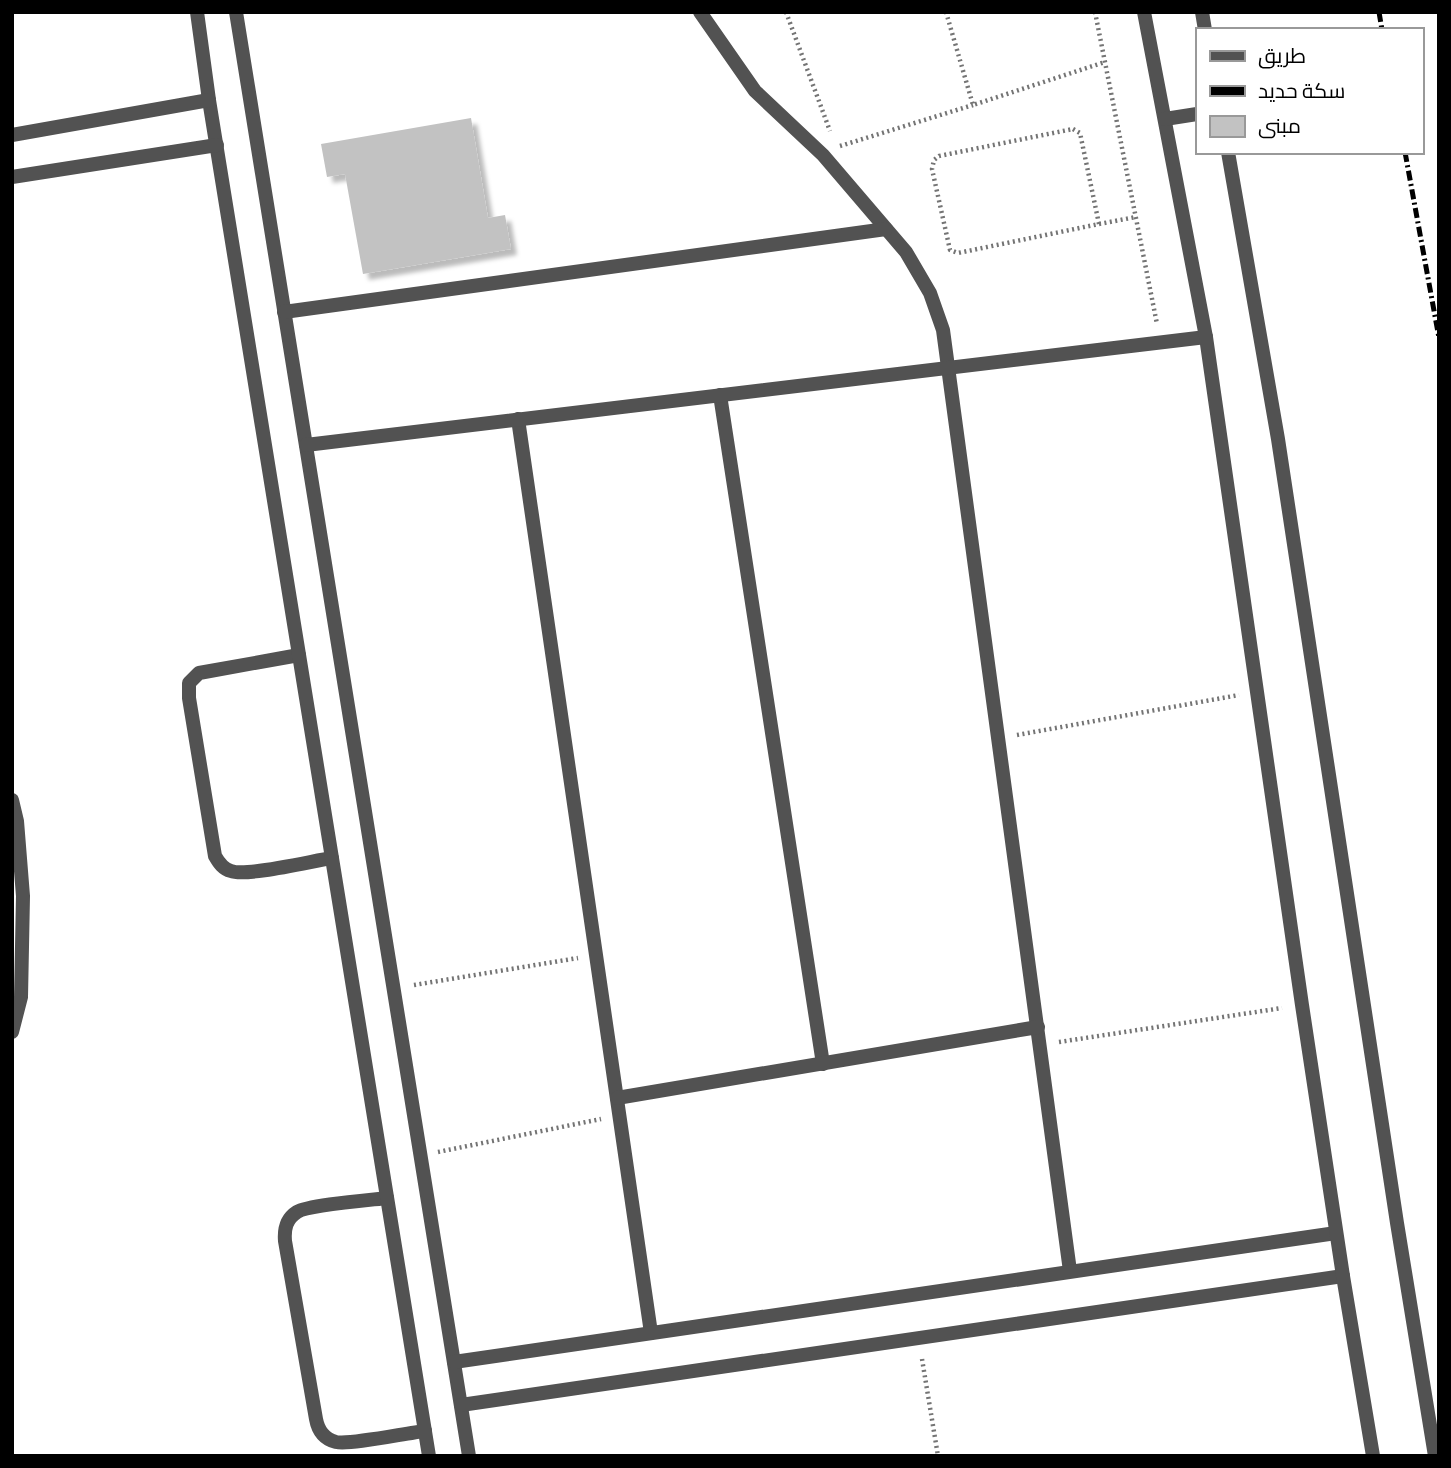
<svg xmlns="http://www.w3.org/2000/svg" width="1451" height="1468" viewBox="0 0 1451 1468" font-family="Barlow,Cairo,sans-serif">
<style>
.building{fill:#c2c2c2;filter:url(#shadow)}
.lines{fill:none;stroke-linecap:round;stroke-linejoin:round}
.path{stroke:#747474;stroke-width:4.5;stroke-dasharray:2 3.5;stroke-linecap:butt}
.service{stroke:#525252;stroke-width:14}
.minor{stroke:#525252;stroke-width:14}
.tertiary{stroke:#525252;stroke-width:14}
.rail{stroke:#000;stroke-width:5;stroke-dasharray:10 3.5 2 3.5;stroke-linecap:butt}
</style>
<defs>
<filter id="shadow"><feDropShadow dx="6" dy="6" stdDeviation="2" flood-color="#0004"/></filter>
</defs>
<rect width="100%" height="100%" fill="#fff"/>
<path class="building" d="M 471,118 L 488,218 L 505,215 L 511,249 L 363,274 L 345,174 L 327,177 L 321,144 Z"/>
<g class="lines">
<g class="path">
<path d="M 786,12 L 830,131"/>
<path d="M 946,12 L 973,105 L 1105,62"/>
<path d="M 1095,12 L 1157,324"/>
<path d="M 1073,129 L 1080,133 L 1099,224 L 958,253 L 950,250 L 932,169 L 934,160 L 939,156 Z"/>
<path d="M 840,146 L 973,105"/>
<path d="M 1099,224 L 1136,217"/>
<path d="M 1017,735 L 1239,695"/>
<path d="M 414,985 L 578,958"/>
<path d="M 1059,1042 L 1282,1008"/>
<path d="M 438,1152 L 601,1119"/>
<path d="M 922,1359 L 938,1456"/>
</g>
<g class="service">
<path d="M 299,655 L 199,673 L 189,683 L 189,698 L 215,856 C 219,863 223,869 231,871 C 246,877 312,861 332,858"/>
<path d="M 387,1198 C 370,1200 308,1205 297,1212 C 286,1219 284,1229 285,1241 L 316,1419 C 318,1430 324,1439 336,1442 C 351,1445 406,1433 425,1431"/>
</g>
<g class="minor">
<path d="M 197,12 L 209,100 L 429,1456"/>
<path d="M 236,12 L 469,1456"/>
<path d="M 700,12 L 755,91 L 823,155 L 906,252 L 930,293 L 943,330 L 1070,1271"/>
<path d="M 12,135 L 209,100"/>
<path d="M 12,177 L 217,145"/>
<path d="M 284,312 L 886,229"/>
<path d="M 720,395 L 823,1064"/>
<path d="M 518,419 L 651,1333"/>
<path d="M 306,445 L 1206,337"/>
<path d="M 12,800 L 17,821 L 23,896 L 21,997 L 12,1032"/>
<path d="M 617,1098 L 1038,1027"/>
<path d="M 454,1362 L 1336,1233"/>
<path d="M 461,1405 L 1343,1276"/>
</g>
<g class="tertiary">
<path d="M 1144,12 L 1206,337 L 1302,1005 L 1343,1276 L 1373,1456"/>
<path d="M 1202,12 L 1205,30"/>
<path d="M 1165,119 L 1197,114"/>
<path d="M 1228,152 L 1278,439 L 1397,1223 L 1435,1456"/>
</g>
<g class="rail">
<path d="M 1379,12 L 1382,30"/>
<path d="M 1405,152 L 1439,338"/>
</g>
</g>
<rect width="1451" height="1468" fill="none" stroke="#000000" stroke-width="28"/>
<rect x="1196" y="28" width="228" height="126" fill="#ffffff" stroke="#999999" stroke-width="2"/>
<rect x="1210" y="51" width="35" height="10" fill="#525252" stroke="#999999" stroke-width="2"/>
<text x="1258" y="63" font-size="21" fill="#000000">طريق</text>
<rect x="1210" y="86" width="35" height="10" fill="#000000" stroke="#999999" stroke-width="2"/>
<text x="1258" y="98" font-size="21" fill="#000000">سكة حديد</text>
<rect x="1210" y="116" width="35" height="21" fill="#c2c2c2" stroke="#999999" stroke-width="2"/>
<text x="1258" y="133" font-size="21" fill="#000000">مبنى</text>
</svg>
